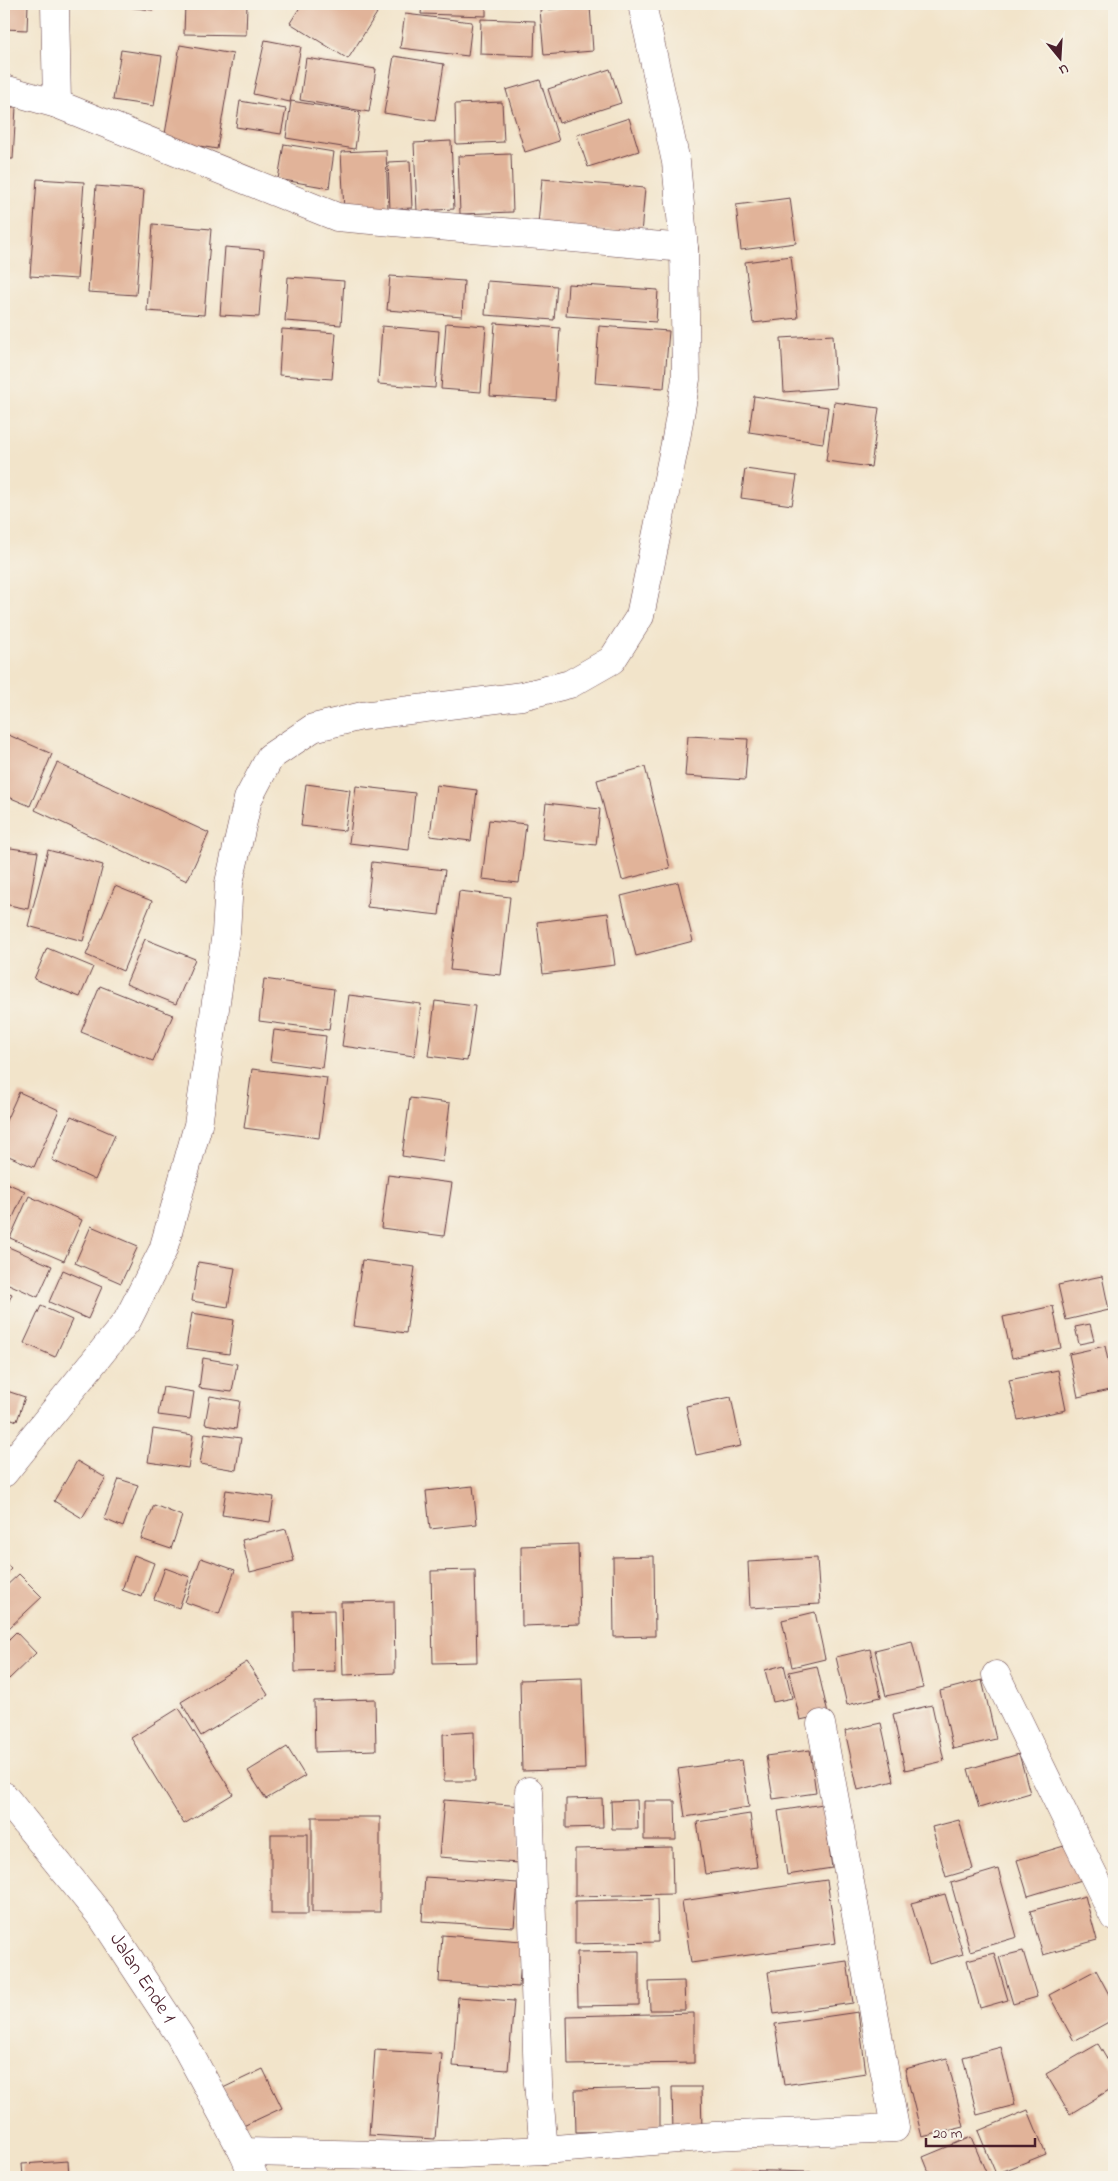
<svg xmlns="http://www.w3.org/2000/svg" width="1118" height="2181" viewBox="0 0 1118 2181" font-family="'Indie Flower',sans-serif">
<style>
.building{fill:#e1b399}
.lines{fill:none;stroke-linecap:round;stroke-linejoin:round}
.minor-casing{stroke:#633d43;stroke-width:29}
.minor{stroke:#fff;stroke-width:28}
.labels{text-anchor:middle;dominant-baseline:central;stroke-width:4;stroke-linejoin:round;paint-order:stroke}
.street-label{font-size:20px;fill:#4a1f2b;stroke:#f7f3e8}
</style>
<rect width="100%" height="100%" fill="#f7f3e8"/>
<filter id="ink" filterUnits="userSpaceOnUse"><feTurbulence type="fractalNoise" baseFrequency=".02" numOctaves="2"/><feDisplacementMap in="SourceGraphic" scale="10" xChannelSelector="R" yChannelSelector="G"/><feConvolveMatrix kernelMatrix="1 2 1 2 8 2 1 2 1" color-interpolation-filters="sRGB"/></filter>
<filter id="wash" filterUnits="userSpaceOnUse"><feTurbulence type="fractalNoise" baseFrequency=".0096" numOctaves="4" result="noise"/><feDisplacementMap in="SourceGraphic" scale="20" xChannelSelector="R" yChannelSelector="G"/><feGaussianBlur stdDeviation="1.12" result="paint"/><feColorMatrix in="noise" values="0 0 0 0 0 0 0 0 0 0 0 0 0 0 0 0 0 1.4 0 .05"/><feComposite in="paint" operator="in"/></filter>
<g filter="url(#wash)">
<rect width="100%" height="100%" fill="#f2e4ca"/>
<g id="blocks">
<g class="building">
<path d="M 4,4 L 28,4 L 27,30 L 4,29 Z"/>
<path d="M 101,4 L 154,4 L 153,10 Z"/>
<path d="M 185,4 L 247,4 L 246,35 L 184,34 Z"/>
<path d="M 302,4 L 362,4 L 377,13 L 348,59 L 290,23 Z"/>
<path d="M 422,4 L 486,4 L 486,16 L 421,14 Z"/>
<path d="M 590,6 L 593,51 L 544,55 L 540,10 Z"/>
<path d="M 405,14 L 472,22 L 468,56 L 400,48 Z"/>
<path d="M 481,19 L 535,21 L 534,56 L 480,54 Z"/>
<path d="M 265,40 L 301,47 L 290,102 L 253,94 Z"/>
<path d="M 180,45 L 233,54 L 217,149 L 164,140 Z"/>
<path d="M 121,50 L 162,56 L 154,106 L 113,100 Z"/>
<path d="M 394,56 L 444,64 L 435,121 L 384,113 Z"/>
<path d="M 306,58 L 376,69 L 369,112 L 300,100 Z"/>
<path d="M 610,69 L 621,103 L 559,123 L 548,89 Z"/>
<path d="M 540,80 L 559,141 L 525,152 L 506,90 Z"/>
<path d="M 240,101 L 286,109 L 281,134 L 236,127 Z"/>
<path d="M 291,101 L 360,112 L 355,149 L 286,138 Z"/>
<path d="M 502,102 L 504,142 L 456,144 L 455,104 Z"/>
<path d="M 4,107 L 16,107 L 13,159 L 4,159 Z"/>
<path d="M 629,118 L 639,151 L 588,167 L 577,135 Z"/>
<path d="M 451,141 L 454,209 L 417,211 L 414,143 Z"/>
<path d="M 284,144 L 334,152 L 329,188 L 278,179 Z"/>
<path d="M 386,150 L 388,209 L 344,211 L 341,152 Z"/>
<path d="M 511,154 L 513,212 L 460,214 L 458,156 Z"/>
<path d="M 410,161 L 412,208 L 390,209 L 388,162 Z"/>
<path d="M 37,179 L 84,182 L 77,279 L 30,276 Z"/>
<path d="M 542,179 L 645,188 L 641,234 L 538,225 Z"/>
<path d="M 96,186 L 144,190 L 136,295 L 88,292 Z"/>
<path d="M 790,198 L 796,243 L 741,250 L 736,205 Z"/>
<path d="M 153,224 L 211,229 L 204,315 L 147,311 Z"/>
<path d="M 225,247 L 264,250 L 259,317 L 220,315 Z"/>
<path d="M 791,256 L 798,318 L 753,323 L 745,262 Z"/>
<path d="M 390,276 L 464,281 L 462,316 L 387,310 Z"/>
<path d="M 288,277 L 344,281 L 341,325 L 285,321 Z"/>
<path d="M 487,281 L 557,286 L 554,320 L 485,315 Z"/>
<path d="M 568,284 L 658,290 L 656,322 L 566,316 Z"/>
<path d="M 446,323 L 486,326 L 481,392 L 441,389 Z"/>
<path d="M 495,323 L 560,328 L 555,400 L 490,396 Z"/>
<path d="M 382,326 L 439,331 L 435,388 L 378,384 Z"/>
<path d="M 599,326 L 669,331 L 664,388 L 595,383 Z"/>
<path d="M 282,329 L 336,333 L 332,379 L 279,375 Z"/>
<path d="M 833,335 L 836,388 L 784,392 L 781,338 Z"/>
<path d="M 754,396 L 828,407 L 823,443 L 749,432 Z"/>
<path d="M 834,402 L 879,408 L 871,467 L 826,461 Z"/>
<path d="M 745,469 L 797,476 L 792,505 L 741,498 Z"/>
<path d="M 4,733 L 52,754 L 30,806 L 4,795 Z"/>
<path d="M 688,736 L 748,739 L 745,780 L 685,776 Z"/>
<path d="M 57,763 L 209,833 L 187,881 L 35,810 Z"/>
<path d="M 645,767 L 670,868 L 622,880 L 597,780 Z"/>
<path d="M 306,784 L 350,790 L 345,831 L 301,826 Z"/>
<path d="M 436,785 L 477,790 L 471,841 L 430,836 Z"/>
<path d="M 356,786 L 415,793 L 409,850 L 349,843 Z"/>
<path d="M 546,803 L 600,809 L 596,845 L 542,839 Z"/>
<path d="M 489,820 L 526,824 L 519,883 L 482,879 Z"/>
<path d="M 4,847 L 38,852 L 28,909 L 4,904 Z"/>
<path d="M 48,850 L 103,865 L 83,941 L 28,926 Z"/>
<path d="M 372,862 L 445,870 L 439,915 L 367,907 Z"/>
<path d="M 678,882 L 693,941 L 636,956 L 621,896 Z"/>
<path d="M 115,886 L 152,901 L 123,971 L 86,955 Z"/>
<path d="M 459,891 L 510,897 L 501,975 L 450,970 Z"/>
<path d="M 608,913 L 615,965 L 543,974 L 537,922 Z"/>
<path d="M 145,939 L 195,959 L 176,1004 L 126,984 Z"/>
<path d="M 47,948 L 93,967 L 80,997 L 34,979 Z"/>
<path d="M 264,979 L 334,989 L 329,1030 L 259,1021 Z"/>
<path d="M 100,986 L 173,1015 L 153,1061 L 81,1032 Z"/>
<path d="M 349,995 L 421,1004 L 414,1056 L 342,1046 Z"/>
<path d="M 435,1001 L 475,1006 L 467,1061 L 428,1056 Z"/>
<path d="M 274,1030 L 326,1036 L 322,1068 L 270,1061 Z"/>
<path d="M 252,1069 L 327,1078 L 319,1138 L 244,1128 Z"/>
<path d="M 19,1092 L 59,1110 L 34,1167 L 4,1154 L 4,1125 Z"/>
<path d="M 410,1098 L 450,1103 L 443,1162 L 402,1156 Z"/>
<path d="M 71,1116 L 115,1135 L 95,1180 L 52,1160 Z"/>
<path d="M 388,1175 L 452,1183 L 444,1236 L 381,1228 Z"/>
<path d="M 4,1182 L 25,1191 L 4,1237 Z"/>
<path d="M 29,1196 L 82,1220 L 64,1261 L 10,1238 Z"/>
<path d="M 91,1226 L 138,1246 L 121,1283 L 75,1263 Z"/>
<path d="M 4,1245 L 52,1266 L 38,1297 L 4,1282 Z"/>
<path d="M 362,1260 L 415,1267 L 406,1333 L 353,1326 Z"/>
<path d="M 198,1262 L 235,1268 L 228,1307 L 192,1301 Z"/>
<path d="M 63,1270 L 102,1287 L 88,1319 L 49,1302 Z"/>
<path d="M 1102,1276 L 1109,1310 L 1066,1320 L 1058,1285 Z"/>
<path d="M 4,1291 L 12,1294 L 4,1312 Z"/>
<path d="M 41,1306 L 72,1320 L 55,1357 L 24,1343 Z"/>
<path d="M 1053,1306 L 1061,1348 L 1012,1358 L 1003,1317 Z"/>
<path d="M 192,1313 L 234,1320 L 229,1354 L 186,1348 Z"/>
<path d="M 1090,1324 L 1094,1341 L 1079,1344 L 1075,1327 Z"/>
<path d="M 1105,1346 L 1114,1389 L 1078,1397 L 1069,1354 Z"/>
<path d="M 203,1358 L 237,1364 L 232,1392 L 199,1388 Z"/>
<path d="M 1058,1370 L 1066,1410 L 1018,1420 L 1009,1380 Z"/>
<path d="M 163,1387 L 194,1392 L 190,1419 L 158,1415 Z"/>
<path d="M 4,1390 L 25,1397 L 17,1421 L 4,1416 Z"/>
<path d="M 210,1396 L 240,1401 L 236,1429 L 205,1424 Z"/>
<path d="M 731,1397 L 741,1446 L 696,1455 L 686,1406 Z"/>
<path d="M 153,1429 L 193,1435 L 188,1468 L 148,1462 Z"/>
<path d="M 205,1433 L 241,1438 L 236,1470 L 200,1464 Z"/>
<path d="M 77,1461 L 106,1478 L 82,1518 L 54,1501 Z"/>
<path d="M 119,1479 L 138,1485 L 123,1527 L 104,1519 Z"/>
<path d="M 473,1486 L 477,1524 L 430,1529 L 426,1491 Z"/>
<path d="M 226,1490 L 274,1497 L 270,1522 L 222,1515 Z"/>
<path d="M 154,1505 L 182,1516 L 171,1549 L 141,1539 Z"/>
<path d="M 286,1529 L 294,1561 L 250,1572 L 242,1540 Z"/>
<path d="M 578,1544 L 580,1624 L 522,1626 L 521,1546 Z"/>
<path d="M 134,1555 L 154,1563 L 142,1597 L 122,1590 Z"/>
<path d="M 654,1556 L 655,1636 L 614,1637 L 613,1557 Z"/>
<path d="M 201,1558 L 235,1570 L 219,1614 L 185,1602 Z"/>
<path d="M 817,1558 L 820,1604 L 750,1608 L 748,1562 Z"/>
<path d="M 4,1561 L 11,1569 L 4,1576 Z"/>
<path d="M 165,1568 L 190,1577 L 179,1608 L 154,1599 Z"/>
<path d="M 475,1570 L 477,1662 L 433,1663 L 431,1571 Z"/>
<path d="M 19,1574 L 42,1597 L 9,1628 L 4,1622 L 4,1588 Z"/>
<path d="M 394,1601 L 395,1673 L 343,1675 L 341,1602 Z"/>
<path d="M 334,1610 L 335,1671 L 295,1672 L 294,1611 Z"/>
<path d="M 815,1612 L 825,1659 L 792,1667 L 782,1620 Z"/>
<path d="M 16,1632 L 36,1653 L 9,1679 L 4,1673 L 4,1644 Z"/>
<path d="M 912,1641 L 923,1688 L 886,1696 L 875,1650 Z"/>
<path d="M 870,1649 L 881,1697 L 847,1705 L 836,1657 Z"/>
<path d="M 247,1662 L 268,1695 L 201,1736 L 181,1702 Z"/>
<path d="M 784,1665 L 792,1698 L 773,1702 L 765,1670 Z"/>
<path d="M 817,1666 L 828,1714 L 800,1720 L 789,1672 Z"/>
<path d="M 582,1678 L 585,1769 L 522,1771 L 520,1680 Z"/>
<path d="M 982,1680 L 996,1739 L 953,1749 L 940,1691 Z"/>
<path d="M 375,1699 L 376,1750 L 315,1752 L 314,1701 Z"/>
<path d="M 932,1705 L 944,1761 L 905,1770 L 893,1714 Z"/>
<path d="M 179,1708 L 233,1794 L 184,1824 L 131,1738 Z"/>
<path d="M 881,1723 L 894,1781 L 858,1790 L 845,1731 Z"/>
<path d="M 474,1732 L 475,1781 L 444,1781 L 443,1734 Z"/>
<path d="M 287,1747 L 305,1776 L 266,1799 L 248,1771 Z"/>
<path d="M 810,1750 L 816,1793 L 773,1799 L 766,1756 Z"/>
<path d="M 1019,1754 L 1030,1793 L 979,1808 L 968,1769 Z"/>
<path d="M 742,1760 L 749,1807 L 685,1817 L 678,1769 Z"/>
<path d="M 602,1798 L 603,1827 L 566,1828 L 566,1799 Z"/>
<path d="M 444,1800 L 523,1806 L 518,1863 L 439,1857 Z"/>
<path d="M 637,1800 L 638,1829 L 612,1829 L 611,1801 Z"/>
<path d="M 644,1801 L 675,1801 L 676,1840 L 644,1840 Z"/>
<path d="M 823,1804 L 832,1868 L 787,1875 L 778,1811 Z"/>
<path d="M 750,1814 L 757,1867 L 705,1874 L 697,1822 Z"/>
<rect x="312" y="1817" width="68" height="95"/>
<path d="M 959,1820 L 973,1869 L 946,1877 L 932,1827 Z"/>
<rect x="271" y="1834" width="37" height="80"/>
<path d="M 1074,1843 L 1085,1879 L 1028,1896 L 1017,1860 Z"/>
<path d="M 672,1847 L 673,1894 L 575,1896 L 575,1849 Z"/>
<path d="M 998,1869 L 1017,1937 L 970,1951 L 951,1883 Z"/>
<path d="M 425,1877 L 518,1883 L 514,1927 L 422,1921 Z"/>
<path d="M 827,1880 L 836,1943 L 691,1963 L 682,1901 Z"/>
<path d="M 945,1894 L 963,1954 L 929,1964 L 911,1903 Z"/>
<path d="M 1085,1896 L 1097,1940 L 1043,1955 L 1030,1911 Z"/>
<path d="M 657,1899 L 658,1942 L 575,1944 L 575,1901 Z"/>
<path d="M 442,1935 L 522,1941 L 519,1987 L 439,1982 Z"/>
<path d="M 639,1951 L 639,2005 L 578,2006 L 577,1952 Z"/>
<path d="M 1023,1951 L 1037,1997 L 1013,2004 L 999,1957 Z"/>
<path d="M 994,1953 L 1008,2000 L 980,2008 L 967,1960 Z"/>
<path d="M 847,1961 L 853,2003 L 774,2014 L 768,1972 Z"/>
<path d="M 1096,1970 L 1114,2004 L 1114,2019 L 1074,2041 L 1049,1995 Z"/>
<path d="M 684,1981 L 685,2010 L 650,2010 L 649,1982 Z"/>
<path d="M 458,1997 L 514,2001 L 508,2070 L 453,2066 Z"/>
<path d="M 858,2012 L 866,2073 L 784,2085 L 775,2024 Z"/>
<path d="M 694,2013 L 694,2063 L 568,2065 L 567,2016 Z"/>
<path d="M 1098,2044 L 1114,2071 L 1114,2087 L 1070,2114 L 1046,2074 Z"/>
<path d="M 1001,2047 L 1015,2105 L 977,2115 L 963,2057 Z"/>
<path d="M 375,2050 L 442,2054 L 435,2139 L 369,2135 Z"/>
<path d="M 947,2058 L 964,2127 L 922,2137 L 905,2069 Z"/>
<path d="M 263,2069 L 282,2108 L 241,2127 L 223,2088 Z"/>
<path d="M 672,2087 L 701,2087 L 702,2132 L 673,2133 Z"/>
<path d="M 660,2088 L 660,2130 L 576,2132 L 575,2090 Z"/>
<path d="M 1028,2110 L 1046,2154 L 996,2174 L 978,2131 Z"/>
<path d="M 971,2137 L 988,2177 L 931,2177 L 923,2157 Z"/>
<path d="M 68,2161 L 69,2177 L 23,2177 L 22,2164 Z"/>
<path d="M 730,2170 L 811,2172 L 811,2177 L 729,2177 Z"/>
</g>
</g>
</g>
<g filter="url(#ink)">
<use href="#blocks" fill-opacity="0" stroke="#633d43" stroke-width="1"/>
<g class="lines">
<g class="minor-casing">
<g id="minor">
<path d="M 55,4 L 57,104"/>
<path d="M 4,89 L 57,104 L 337,217 L 684,248"/>
<path d="M 4,1473 L 127,1321 L 163,1250 L 198,1125 L 226,933 L 229,883 L 248,799 L 270,757 L 313,728 L 362,716 L 522,696 L 570,684 L 612,660 L 640,616 L 676,439 L 686,379 L 684,248 L 676,162 L 642,4"/>
<path d="M 996,1675 L 1114,1917"/>
<path d="M 529,1791 L 538,2083 L 544,2150"/>
<path id="s1" d="M 4,1796 L 104,1920 L 180,2036 L 243,2152 L 254,2177"/>
<path d="M 243,2152 L 420,2156 L 544,2150 L 714,2136 L 895,2128 L 821,1724"/>
</g>
</g>
<use href="#minor" class="minor"/>
</g>
</g>
<g class="labels">
<g class="street-label">
<text stroke="none"><textPath href="#s1" startOffset="229">Jalan Ende 1</textPath></text>
</g>
</g>
<rect width="1118" height="2181" fill="none" stroke="#f7f3e8" stroke-width="20"/>
<g transform="translate(1060 58) rotate(162)" stroke="#f7f3e8" stroke-width="4" paint-order="stroke">
<path d="M0-4L9 19L0 12L-9 19Z" fill="#4a1f2b"/>
<text y="-8" font-size="14" font-weight="bold" text-anchor="middle" fill="#4a1f2b">U</text>
</g>
<path d="M926 2138v8h109v-8" fill="none" stroke="#4a1f2b" stroke-width="2.5"/>
<text x="933" y="2138" font-size="15" fill="#4a1f2b" stroke="#f7f3e8" stroke-width="4" paint-order="stroke">20 m</text>
</svg>
